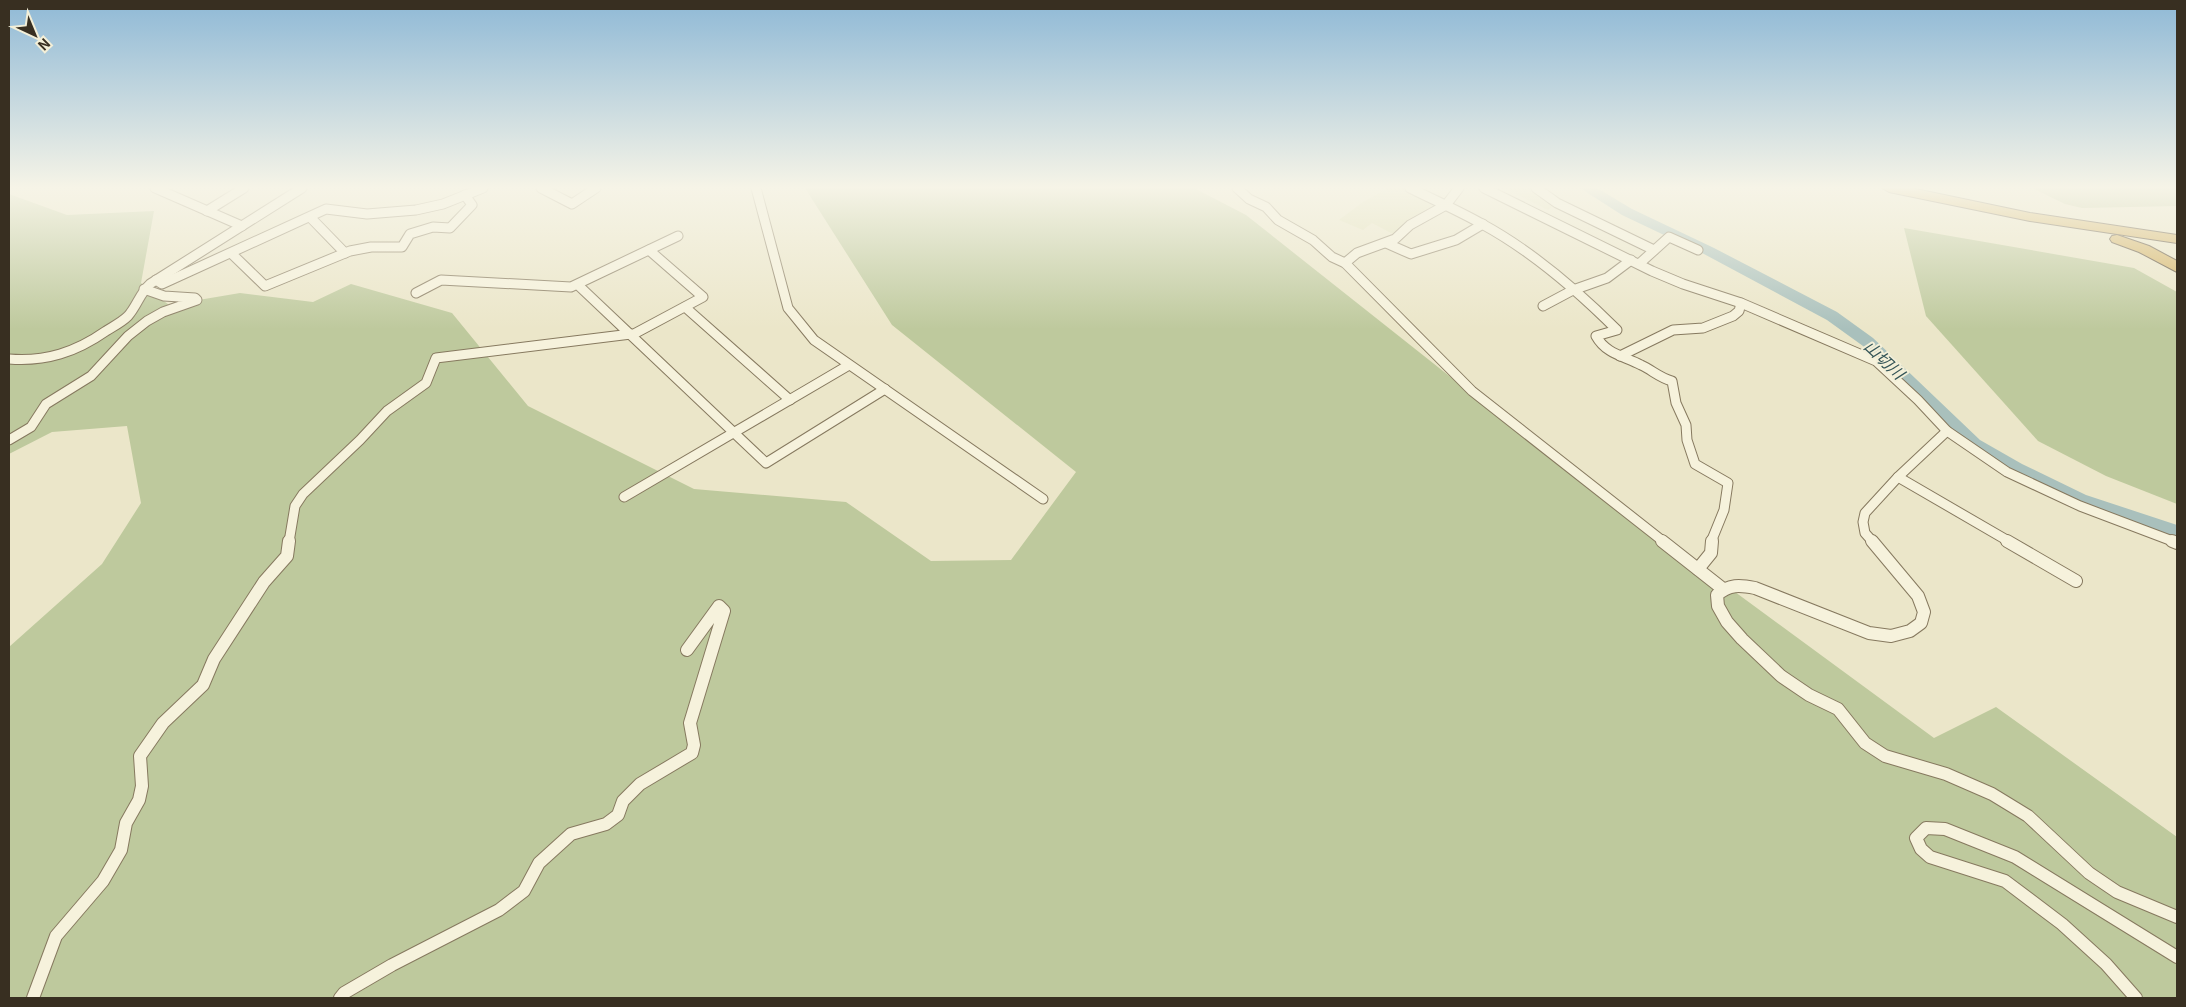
<svg xmlns="http://www.w3.org/2000/svg" width="2186" height="1007" viewBox="0 0 2186 1007" font-family="Georgia,'Noto Sans JP',serif">
<style>
.farmland{fill:#e0dfb7}
.green{fill:#bec99d}
.lines{fill:none;stroke-linecap:round;stroke-linejoin:round}
.river{fill:#a9c0bc;fill-rule:evenodd}
.street-far1-casing{stroke:#86795f;stroke-width:11}
.street-casing{stroke:#86795f;stroke-width:14}
.highway-casing{stroke:#554732;stroke-width:2}
.street-far1{stroke:#f6f2dc;stroke-width:9}
.street{stroke:#f6f2dc;stroke-width:12}
.highway{fill:#d3b161;fill-rule:evenodd}
.labels{text-anchor:middle;dominant-baseline:central;stroke-width:4;stroke-linejoin:round;paint-order:stroke}
.water-label{font-size:16px;font-style:italic;fill:#325356;stroke:#f3efd8}
</style>
<rect width="100%" height="100%" fill="#ebe6c9"/>
<g class="farmland">
<path d="M 1389,188 L 1403,188 L 1439,205 L 1395,235 L 1372,223 L 1363,230 L 1339,220 L 1363,202 Z"/>
<path d="M 1504,188 L 1533,188 L 1555,204 L 1548,210 Z"/>
</g>
<g class="green">
<path d="M 805,188 L 1194,188 L 1246,215 L 1554,459 L 1934,738 L 1996,707 L 2177,837 L 2177,998 L 9,998 L 9,647 L 102,564 L 141,503 L 127,426 L 52,432 L 9,454 L 9,194 L 67,215 L 154,211 L 141,283 L 169,305 L 240,293 L 313,302 L 351,284 L 452,313 L 528,406 L 694,489 L 846,502 L 931,561 L 1011,560 L 1076,472 L 892,325 Z"/>
<path d="M 2032,188 L 2177,188 L 2177,206 L 2082,208 L 2065,204 Z"/>
<path d="M 1904,228 L 2134,268 L 2177,292 L 2177,504 L 2106,476 L 2038,441 L 1926,316 Z"/>
</g>
<g class="lines">
<path class="river" d="M 1580,188 L 1597,188 L 1632,209 L 1714,248 L 1837,312 L 1873,338 L 1980,440 L 2022,464 L 2086,495 L 2177,525 L 2177,539 L 2074,505 L 2010,474 L 1968,448 L 1863,346 L 1827,320 L 1704,254 L 1622,215 Z"/>
<g class="street-far1-casing">
<g id="street-far1">
<path d="M 155,188 L 242,226"/>
<path d="M 541,188 L 572,204 L 596,188"/>
<path d="M 756,188 L 788,308 L 814,340 L 1043,499"/>
<path d="M 1237,188 L 1249,199 L 1266,207 L 1278,220 L 1313,240 L 1332,257 L 1345,263 L 1472,391 L 1664,542"/>
<path d="M 1410,188 C 1434,200 1459,211 1482,224 C 1530,250 1578,291 1617,330 L 1596,336 C 1606,354 1624,356 1641,365 C 1652,370 1660,378 1672,381 L 1676,403 L 1686,425 L 1687,440 L 1695,464 L 1728,483 L 1724,510 L 1711,542"/>
<path d="M 1484,188 L 1652,271 L 1683,284 L 1741,303 L 1876,361 L 1918,400 L 1947,431 L 2007,472 L 2080,506 L 2175,542"/>
<path d="M 1536,188 L 1557,203 L 1654,250"/>
<path d="M 207,211 L 244,188"/>
<path d="M 310,217 L 345,253"/>
<path d="M 1386,243 L 1411,254 L 1456,240 L 1483,224"/>
<path d="M 232,254 L 265,286 L 350,251 L 371,247 L 402,247 L 410,234 L 433,227 L 450,228 L 472,205 L 465,195"/>
<path d="M 1345,263 L 1357,253 L 1395,239 L 1410,225 L 1446,205 L 1459,188"/>
<path d="M 1639,264 L 1669,237 L 1698,250"/>
<path d="M 156,280 L 162,284 L 326,209 L 367,214 L 416,210 L 443,204 L 483,188"/>
<path d="M 578,285 L 766,463 L 885,389"/>
<path d="M 416,293 L 441,280 L 571,287 L 678,236"/>
<path d="M 1543,306 L 1573,290 L 1607,278 L 1631,260"/>
<path d="M 685,307 L 790,400"/>
<path d="M 632,335 L 703,297 L 649,250"/>
<path d="M 1620,356 L 1673,330 L 1703,328 L 1733,316 L 1739,311 L 1741,303"/>
<path d="M 9,359 C 46,362 76,352 106,331 C 114,326 122,322 128,316 C 137,306 140,293 150,284 L 302,188"/>
<path d="M 9,440 L 31,427 L 46,404 L 91,376 L 128,336 L 147,321 L 163,312 L 197,300 L 195,298 L 164,296 L 144,289"/>
<path d="M 1898,477 L 2010,542"/>
<path d="M 624,497 L 849,365"/>
<path d="M 289,542 L 295,506 L 303,494 L 360,440 L 387,411 L 426,383 L 436,358 L 631,334"/>
<path d="M 1873,542 L 1865,533 L 1863,522 L 1865,513 L 1898,477 L 1947,431"/>
</g>
</g>
<g class="street-casing">
<g id="street">
<path d="M 1662,541 L 1723,589"/>
<path d="M 1872,541 L 1918,596 L 1924,612 L 1921,623 L 1910,631 L 1891,636 L 1869,633 L 1755,588 C 1740,585 1729,584 1717,595 L 1718,606 L 1727,622 L 1742,639 L 1781,676 L 1809,695 L 1838,709 L 1865,743 L 1885,756 L 1946,774 L 1992,794 L 2028,816 L 2089,873 L 2117,892 L 2177,917"/>
<path d="M 2007,541 L 2076,581"/>
<path d="M 2172,541 L 2177,543"/>
<path d="M 1698,569 L 1711,553 L 1712,541"/>
<path d="M 33,998 L 56,936 L 103,881 L 121,850 L 126,823 L 139,800 L 142,786 L 140,756 L 163,723 L 203,685 L 214,659 L 264,582 L 287,556 L 289,541"/>
<path d="M 340,998 L 344,993 L 392,965 L 499,910 L 524,891 L 539,863 L 571,834 L 606,824 L 618,815 L 623,801 L 640,784 L 692,753 L 694,745 L 690,723 L 724,611 L 719,606 L 687,650"/>
<path d="M 2136,998 L 2106,964 L 2062,924 L 2005,881 L 1930,857 L 1921,849 L 1916,838 L 1926,828 L 1945,829 L 2015,857 L 2177,957"/>
</g>
</g>
<g class="highway-casing">
<g id="highway">
<path d="M 1882,188 L 1911,188 L 2030,213 L 2177,235 L 2177,243 L 2030,221 L 1889,192 Z"/>
<path d="M 2117,235 L 2149,246 L 2177,261 L 2177,272 L 2139,252 L 2112,242 L 2110,239 L 2112,236 Z"/>
</g>
</g>
<use href="#street-far1" class="street-far1"/>
<use href="#street" class="street"/>
<use href="#highway" class="highway"/>
</g>
<linearGradient id="sky" x2="0" y2="1"><stop stop-color="#8fb9d6"/><stop offset="0.57" stop-color="#f6f4e7"/><stop offset="1" stop-color="#f6f4e7" stop-opacity="0"/></linearGradient>
<rect width="2186" height="329" fill="url(#sky)"/>
<g class="labels">
<g class="water-label">
<text transform="translate(1885 359) rotate(43)">山切川</text>
</g>
</g>
<rect width="2186" height="1007" fill="none" stroke="#382f21" stroke-width="20"/>
<g transform="translate(35 35) rotate(136)" stroke="#f3efd8" stroke-width="4" paint-order="stroke">
<path d="M0-4L9 19L0 12L-9 19Z" fill="#382f21"/>
<text y="-8" font-size="14" font-weight="bold" text-anchor="middle" fill="#382f21">N</text>
</g>
</svg>
